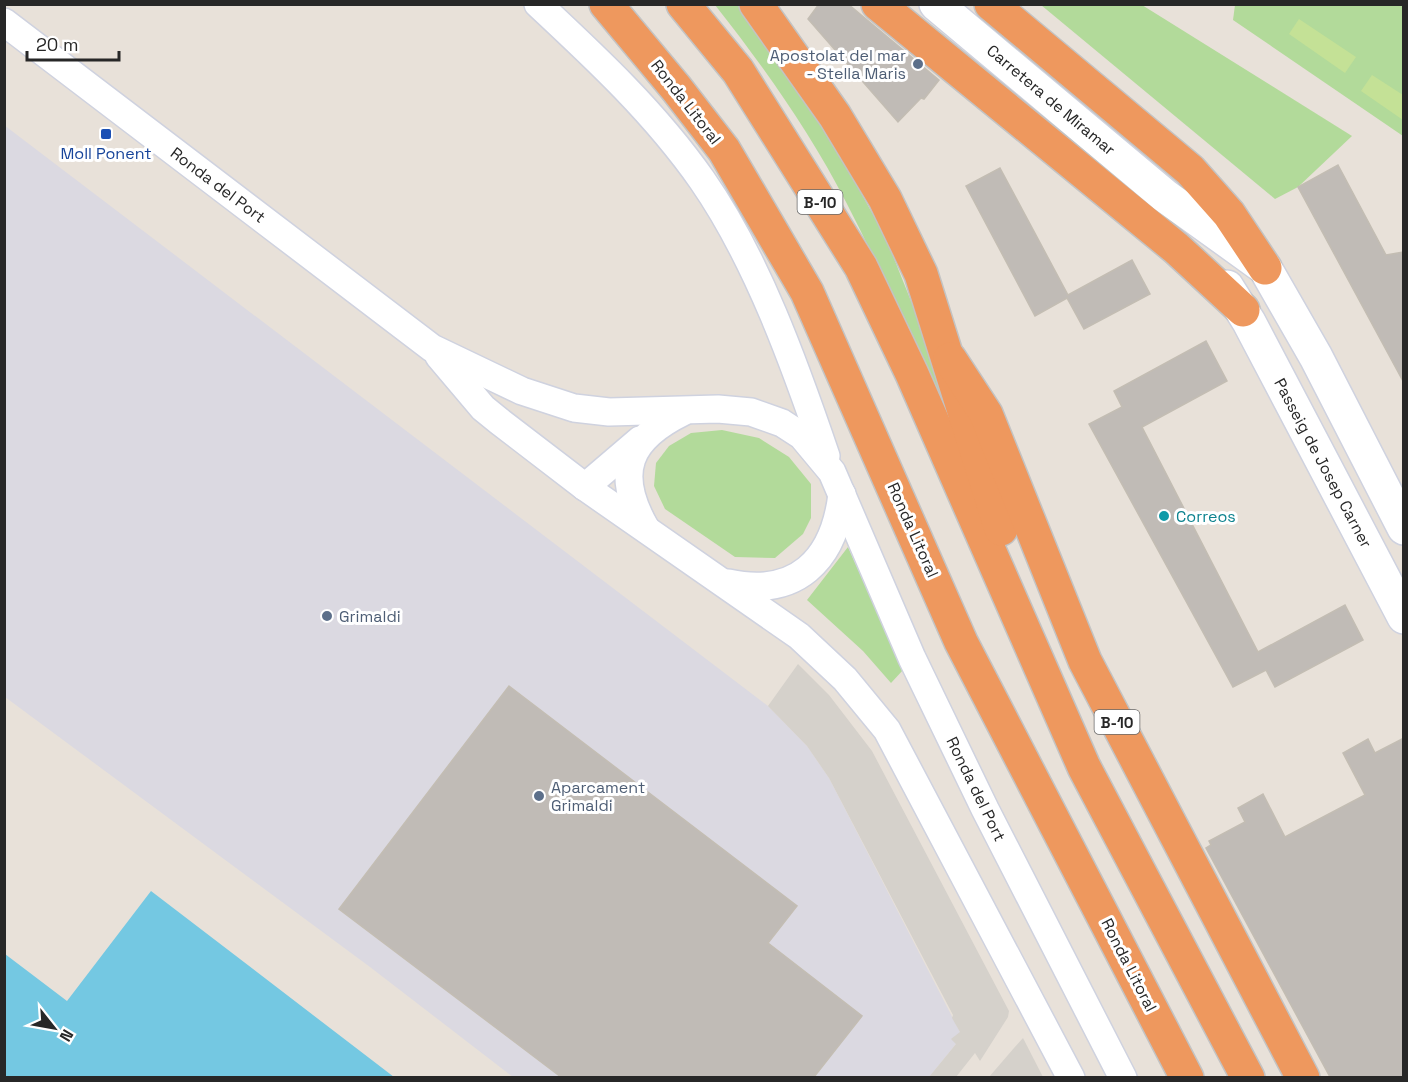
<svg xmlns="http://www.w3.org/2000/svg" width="1408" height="1082" viewBox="0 0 1408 1082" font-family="'Space Grotesk',sans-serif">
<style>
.industrial{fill:#dbd9e1}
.green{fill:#b2da9a}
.pitch{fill:#c4e196}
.plaza{fill:#d5d1cb}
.water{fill:#74c8e2}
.building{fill:#c0bbb6;stroke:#c3bdb3;stroke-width:1.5}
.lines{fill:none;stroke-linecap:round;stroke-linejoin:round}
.street-casing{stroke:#cfd2df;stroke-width:30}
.secondary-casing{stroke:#cfd2df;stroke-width:36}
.highway-casing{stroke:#c3c3c3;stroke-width:36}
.street{stroke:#fff;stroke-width:27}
.secondary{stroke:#fff;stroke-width:33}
.highway{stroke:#ee985e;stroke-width:33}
.service-dot{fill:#5c6f8a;stroke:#fff;stroke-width:2}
.transit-dot{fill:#1a4fb4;stroke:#fff;stroke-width:2}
.culture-dot{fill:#0f9aa8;stroke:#fff;stroke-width:2}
.labels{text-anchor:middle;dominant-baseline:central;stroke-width:6;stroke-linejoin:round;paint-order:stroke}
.shield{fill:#fff;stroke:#686868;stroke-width:1.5}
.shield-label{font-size:15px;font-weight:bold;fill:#272727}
.service-label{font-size:16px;fill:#4e5e75;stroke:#fff;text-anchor:start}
.street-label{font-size:16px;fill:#272727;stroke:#fff}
.transit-label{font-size:16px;fill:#164399;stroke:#fff}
.culture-label{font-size:16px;fill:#0d838f;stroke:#fff;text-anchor:start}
</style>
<rect width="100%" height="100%" fill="#e8e1d9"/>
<path class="industrial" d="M 4,125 L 768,706 L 807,746 L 829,778 L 960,1032 L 956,1044 L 929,1077 L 513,1077 L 370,967 L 5,697 Z"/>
<g class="green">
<path d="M 715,5 L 740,5 L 823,125 L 885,236 L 953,406 L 948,417 C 913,346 883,273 846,202 C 810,132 764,67 715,5 Z"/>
<path d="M 1041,5 L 1142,5 L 1352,136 L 1298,187 L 1275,199 Z"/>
<path d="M 1235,5 L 1403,5 L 1403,136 L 1233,20 Z"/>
<path d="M 722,430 L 759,438 L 789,457 L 811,484 L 811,518 L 803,534 L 775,558 L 735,557 L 665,509 L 654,486 L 656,463 L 669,446 L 691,433 Z"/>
<path d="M 848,547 L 903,670 L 891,683 L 863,651 L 807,600 Z"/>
</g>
<g class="pitch">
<path d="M 1299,19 L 1356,57 L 1345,73 L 1289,34 Z"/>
<path d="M 1372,75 L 1403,95 L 1403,120 L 1361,91 Z"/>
</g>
<g class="plaza">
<path d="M 798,664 L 829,695 L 872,751 L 1009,1011 L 1008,1017 L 980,1061 L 975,1053 L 956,1077 L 929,1077 L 956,1044 L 951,1039 L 960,1032 L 952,1018 L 953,1015 L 829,778 L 807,746 L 768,706 Z"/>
<path d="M 1023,1038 L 1043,1077 L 989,1077 L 1014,1048 Z"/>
</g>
<path class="water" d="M 151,891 L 394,1077 L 5,1077 L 5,954 L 67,1001 Z"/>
<g class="building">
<path d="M 819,4 L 848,4 L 939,80 L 924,99 L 921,98 L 898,122 L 808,19 Z"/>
<path d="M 1338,165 L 1386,255 L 1404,252 L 1404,383 L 1298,187 Z"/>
<path d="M 1000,168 L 1068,295 L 1132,260 L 1150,294 L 1084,329 L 1067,298 L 1035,316 L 966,186 Z"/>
<path d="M 1206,341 L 1227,381 L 1142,427 L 1258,652 L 1345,605 L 1363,640 L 1275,687 L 1266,670 L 1233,687 L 1089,424 L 1122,407 L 1114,391 Z"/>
<path d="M 509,686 L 797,906 L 768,943 L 862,1016 L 814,1077 L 561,1077 L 339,909 Z"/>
<path d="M 1404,738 L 1404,1077 L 1330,1077 L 1206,848 L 1211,845 L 1209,841 L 1245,822 L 1238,808 L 1263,794 L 1285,837 L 1365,795 L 1343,753 L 1368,739 L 1375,753 Z"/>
</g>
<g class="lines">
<g class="street-casing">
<g id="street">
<path d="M 538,4 C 597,59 655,113 702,180 C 757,259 795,365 826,456"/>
<path d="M 4,22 L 432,348 L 522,391 L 574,408 L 609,412 L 718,409 L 751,412 L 782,423 L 802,436 L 832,472 L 912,658 L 985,809 L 1123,1078"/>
<path d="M 439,356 L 483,408 L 499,421 L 585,487 L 799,636 L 845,679 L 887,730 L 1071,1078"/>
<path d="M 585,487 L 640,440"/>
<path d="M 645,527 C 614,472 628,439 683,412"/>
<path d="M 728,583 C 796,598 834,561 842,494"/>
</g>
</g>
<g class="secondary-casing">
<g id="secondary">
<path d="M 936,4 L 1165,196 L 1265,268 L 1316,357 L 1404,528"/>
<path d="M 1227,287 L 1249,322 L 1404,617"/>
</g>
</g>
<g class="highway-casing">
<g id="highway">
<path d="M 606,4 L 676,88 L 724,150 L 807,292 L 961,642 L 1187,1078"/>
<path d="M 683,4 L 738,71 L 861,267 L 912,374 L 1084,767 L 1248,1078"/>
<path d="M 756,4 L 835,116 L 885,199 L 921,274 L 1001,529"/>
<path d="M 878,4 L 1176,248 L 1243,310"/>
<path d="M 991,4 L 1190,170 L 1229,214 L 1265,268"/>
<path d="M 950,359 L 986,414 L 1085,661 L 1303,1078"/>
</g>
</g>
<use href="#street" class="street"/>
<use href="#secondary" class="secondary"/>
<use href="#highway" class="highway"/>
</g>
<g class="service-dot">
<circle cx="918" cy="64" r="6"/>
<circle cx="327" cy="616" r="6"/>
<circle cx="539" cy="796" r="6"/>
</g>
<rect class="transit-dot" x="100" y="128" width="12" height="12" rx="3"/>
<circle class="culture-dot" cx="1164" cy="516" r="6"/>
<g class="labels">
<g class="shield">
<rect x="797.5" y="190" width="45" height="24" rx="4.5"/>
<rect x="1094.5" y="710" width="45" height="24" rx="4.5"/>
</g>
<g class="shield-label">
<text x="820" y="202">B-10</text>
<text x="1117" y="722">B-10</text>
</g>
<g class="service-label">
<text x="906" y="55" text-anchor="end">Apostolat del mar<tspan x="906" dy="18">- Stella Maris</tspan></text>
<text x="339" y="616">Grimaldi</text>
<text x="551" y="787">Aparcament<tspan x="551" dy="18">Grimaldi</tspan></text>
</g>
<g class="street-label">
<text transform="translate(1051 100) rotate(40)">Carretera de Miramar</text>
<text transform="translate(686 102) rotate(52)">Ronda Litoral</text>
<text transform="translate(218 185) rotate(37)">Ronda del Port</text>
<text transform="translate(1323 463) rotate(62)">Passeig de Josep Carner</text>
<text transform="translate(913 530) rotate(66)">Ronda Litoral</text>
<text transform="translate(976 789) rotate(64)">Ronda del Port</text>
<text transform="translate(1129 965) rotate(63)">Ronda Litoral</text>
</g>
<g class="transit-label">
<text x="106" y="153">Moll Ponent</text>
</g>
<g class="culture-label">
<text x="1176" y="516">Correos</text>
</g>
</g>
<rect width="1408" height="1082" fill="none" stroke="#272727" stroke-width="12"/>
<g transform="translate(54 1028) rotate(121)" stroke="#ffffff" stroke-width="4.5" paint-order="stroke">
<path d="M0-4.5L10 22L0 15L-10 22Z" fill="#272727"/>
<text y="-9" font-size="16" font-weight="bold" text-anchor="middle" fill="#272727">N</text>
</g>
<path d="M27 51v9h92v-9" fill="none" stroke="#272727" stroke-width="3"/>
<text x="36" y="51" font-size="18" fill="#272727" stroke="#ffffff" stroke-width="4.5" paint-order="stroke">20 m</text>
</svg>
